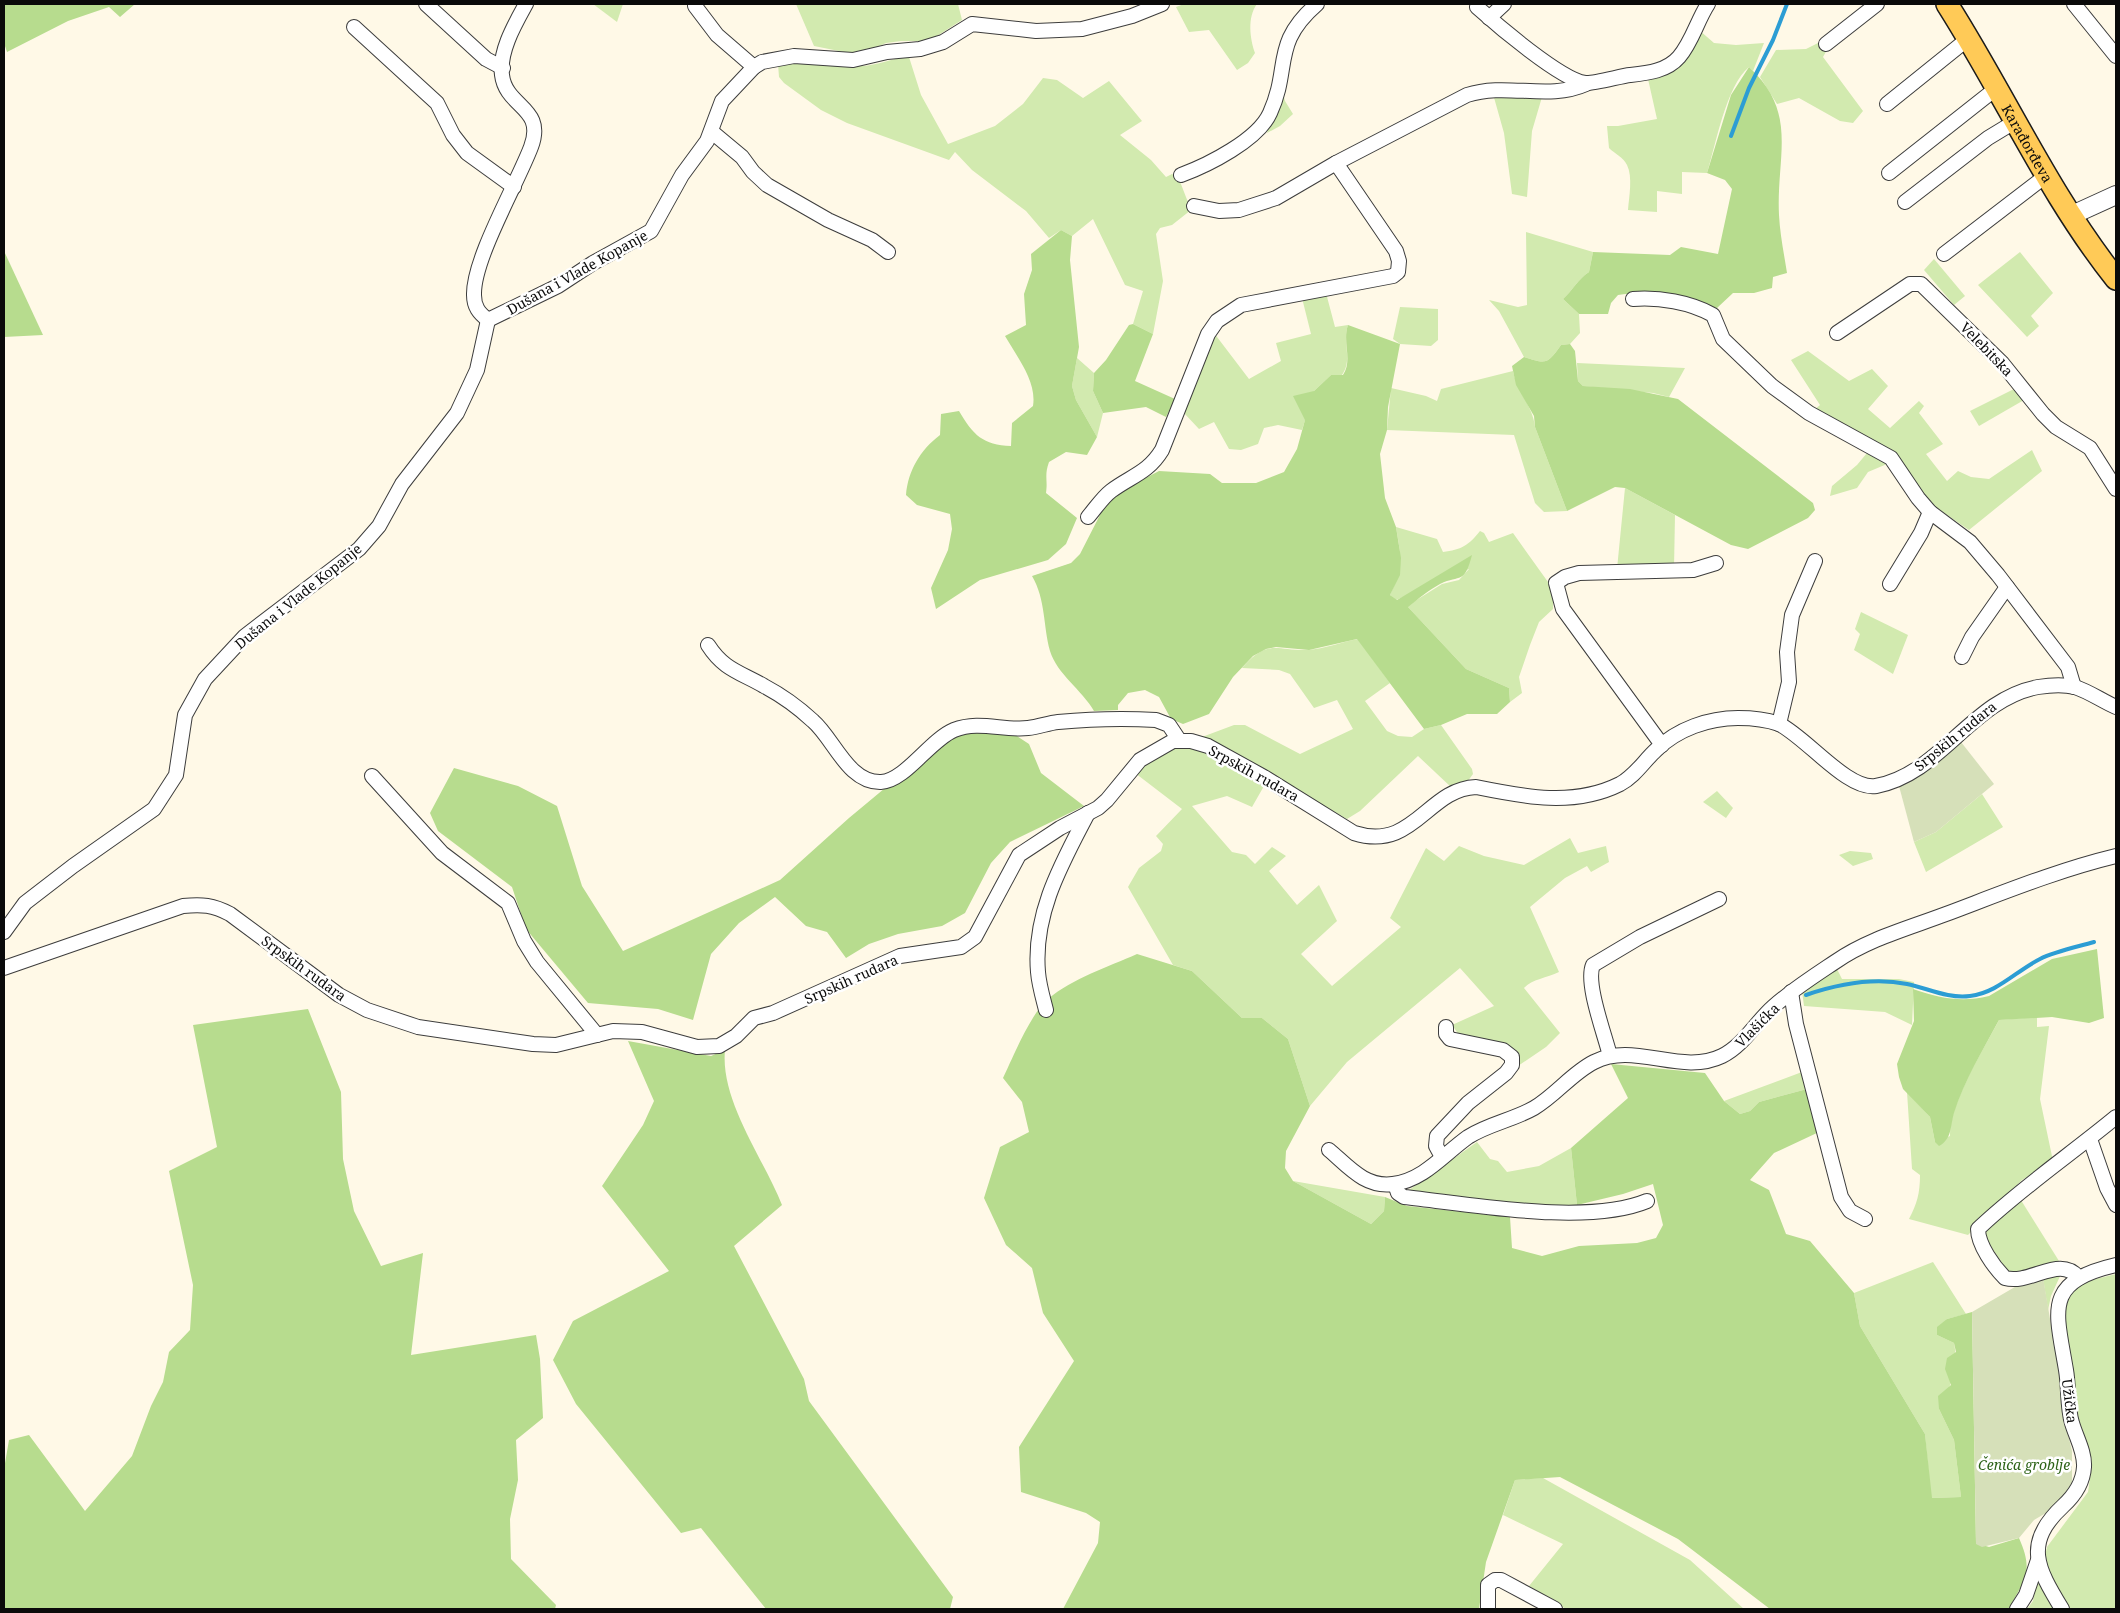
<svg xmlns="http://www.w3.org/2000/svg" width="2120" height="1613" viewBox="0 0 2120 1613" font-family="'Noto Serif',serif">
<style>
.green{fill:#d2eaaf}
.forest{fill:#b7dc8e}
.cemetery{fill:#d6e0b9}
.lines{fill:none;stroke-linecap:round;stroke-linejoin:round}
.stream{stroke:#2c9dd4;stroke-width:4}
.minor-casing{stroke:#3d3d3d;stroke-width:16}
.tertiary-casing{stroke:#3d3d3d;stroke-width:20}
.primary-casing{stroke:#1b1b1b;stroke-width:24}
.minor{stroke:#fff;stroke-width:14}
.tertiary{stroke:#fff;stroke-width:18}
.primary{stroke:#ffca57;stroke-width:21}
.labels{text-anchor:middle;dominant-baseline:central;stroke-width:5;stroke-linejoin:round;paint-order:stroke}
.street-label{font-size:14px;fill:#0a0a0a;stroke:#fff}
.park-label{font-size:14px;font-style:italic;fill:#2d6318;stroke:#fff}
</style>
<rect width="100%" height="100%" fill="#fff9e7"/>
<g class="green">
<path d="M 593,4 L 623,4 L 617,22 Z"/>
<path d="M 796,4 L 958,4 L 962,20 L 929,41 L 901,41 L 886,43 L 870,50 L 849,53 L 814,46 Z"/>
<path d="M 1184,4 L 1257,4 C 1247,17 1250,39 1255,53 L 1248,63 L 1237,70 L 1209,30 L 1189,32 L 1176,7 Z"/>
<path d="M 1699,30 L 1714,43 L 1736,45 L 1764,43 L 1753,71 L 1749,67 C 1726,86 1716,144 1707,173 L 1682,172 L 1682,194 L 1657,191 L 1657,212 L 1628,210 C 1629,197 1633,177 1627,165 C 1624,158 1614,153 1609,148 L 1607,126 L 1618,126 L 1657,119 L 1648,79 C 1688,67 1681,64 1699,30 Z"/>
<path d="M 1818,43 L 1828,48 L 1823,57 L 1863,111 L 1853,123 L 1840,121 L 1799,98 L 1777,104 L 1760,77 L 1776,50 L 1806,49 Z"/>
<path d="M 909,57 L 921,95 L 948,144 L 995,126 L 1023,104 L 1043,78 L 1057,80 L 1083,98 L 1109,81 L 1142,121 L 1120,135 L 1151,160 L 1166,177 L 1172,174 L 1179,179 L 1191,210 L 1172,225 L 1160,228 L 1156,234 L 1163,281 L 1153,334 L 1133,324 L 1143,291 L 1125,285 L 1093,219 L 1072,236 L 1061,230 L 1049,238 L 1026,211 L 972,170 L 955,152 L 949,160 L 847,123 L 821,110 L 784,83 L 779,77 L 778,64 C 806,62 832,66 860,66 C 876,66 892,58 909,57 Z"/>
<path d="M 1282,89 L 1285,101 L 1293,114 L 1280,126 L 1267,133 Z"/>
<path d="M 1493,94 L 1542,97 L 1532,131 L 1527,197 L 1512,194 L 1504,133 Z"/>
<path d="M 1526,232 L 1593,252 L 1589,272 C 1578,279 1573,290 1563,299 L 1579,314 L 1580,333 L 1570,344 L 1561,345 C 1547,365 1546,364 1524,357 L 1499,311 L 1489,300 L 1518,307 L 1527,305 Z"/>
<path d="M 2020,252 L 2053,293 L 2031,316 L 2039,326 L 2027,337 L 1978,285 Z"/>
<path d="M 1934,259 L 1965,296 L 1954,305 L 1924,270 Z"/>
<path d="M 1326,293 L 1335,327 L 1348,325 C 1342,342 1353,360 1342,375 L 1331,375 L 1314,391 L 1302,430 L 1278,425 L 1264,428 L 1258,444 L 1241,450 L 1229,449 L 1214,422 L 1199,429 L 1184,413 L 1214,333 L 1249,379 L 1281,361 L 1276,343 L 1311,334 L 1302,298 Z"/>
<path d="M 1400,307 L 1438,309 L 1438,340 L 1431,346 L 1400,344 L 1393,339 Z"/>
<path d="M 1808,351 L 1849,381 L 1872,369 L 1888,386 L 1868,409 L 1890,428 L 1919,401 L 1924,406 L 1919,413 L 1943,444 L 1926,454 L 1947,481 L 1958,471 L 1971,477 L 1989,479 L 2032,450 L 2042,471 L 1969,530 L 1934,506 L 1921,492 L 1898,455 L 1813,411 L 1820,405 L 1791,360 Z"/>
<path d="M 1077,358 L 1094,373 L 1093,391 L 1103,413 L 1097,437 L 1076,400 L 1072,386 Z"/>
<path d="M 1577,363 L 1685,368 L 1669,397 L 1653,393 L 1583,386 L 1578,381 Z"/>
<path d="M 1513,371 C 1517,391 1533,407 1535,427 L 1567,511 L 1544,512 L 1535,503 L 1514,435 L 1387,430 L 1391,388 L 1426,396 L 1437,401 L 1441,389 Z"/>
<path d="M 2018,387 L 2024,400 L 1979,426 L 1970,411 Z"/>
<path d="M 1867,453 L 1875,455 L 1887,464 L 1868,472 L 1857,488 L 1830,496 L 1832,486 L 1857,465 Z"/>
<path d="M 1625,488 L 1675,515 L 1674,568 L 1617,569 Z"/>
<path d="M 1396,527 L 1437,539 L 1443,552 C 1461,550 1469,545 1480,531 L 1484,533 L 1489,542 L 1513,533 L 1553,589 L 1553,609 L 1539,622 L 1530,645 L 1519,677 L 1522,693 L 1510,702 L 1509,688 L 1466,669 L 1407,606 L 1442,584 L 1459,580 L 1469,569 L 1396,600 L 1390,595 C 1404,566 1401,557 1396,527 Z"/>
<path d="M 1861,612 L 1908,635 L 1893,674 L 1854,650 L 1860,634 L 1855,629 Z"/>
<path d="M 1358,639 L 1390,683 L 1365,701 L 1387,731 L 1398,736 L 1412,737 L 1424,729 L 1441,725 L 1472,769 L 1473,774 L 1465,785 L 1452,788 L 1418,756 L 1360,811 L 1347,819 L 1202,737 L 1234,725 L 1245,725 L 1300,754 L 1353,729 L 1337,700 L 1314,708 L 1290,674 L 1279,670 L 1242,668 C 1268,638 1275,651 1308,650 C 1324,649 1342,642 1358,639 Z"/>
<path d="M 1198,746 L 1264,786 L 1252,807 L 1227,796 L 1192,806 L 1232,852 L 1246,855 L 1255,864 L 1272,847 L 1286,856 L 1269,871 L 1297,905 L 1319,885 L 1337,921 L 1301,954 L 1332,986 L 1401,927 L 1390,918 L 1426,848 L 1444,861 L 1459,846 L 1484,856 L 1524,865 L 1570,838 L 1578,853 L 1606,846 L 1609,862 L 1591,872 L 1587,866 L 1565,878 L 1530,907 L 1559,972 C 1547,978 1532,979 1524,988 L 1560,1033 L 1546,1047 L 1515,1068 L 1514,1051 L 1510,1047 L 1459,1035 L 1452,1025 L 1494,1006 L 1460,968 L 1347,1062 L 1310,1106 L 1288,1039 L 1262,1018 L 1242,1018 L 1192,971 L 1173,965 L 1128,887 L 1139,868 L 1161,851 L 1163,844 L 1156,836 L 1182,809 L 1135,773 C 1160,752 1164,748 1198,746 Z"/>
<path d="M 1717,791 L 1733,808 L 1726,818 L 1703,802 Z"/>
<path d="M 1982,794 L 2003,827 L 1926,872 L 1914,842 L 1936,832 Z"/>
<path d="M 1850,851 L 1871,853 L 1873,859 L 1853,866 L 1839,855 Z"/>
<path d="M 1836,967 L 1842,979 L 1899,979 L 1914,982 L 1912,1025 L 1885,1012 L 1804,1006 L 1802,991 Z"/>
<path d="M 2037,1017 L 2037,1027 L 2049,1026 L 2040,1099 L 2053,1161 L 2022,1180 L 1968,1235 L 1909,1219 C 1917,1204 1920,1193 1920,1175 L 1912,1169 L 1907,1092 L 1930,1117 L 1935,1142 L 1950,1136 C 1949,1104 1984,1049 1999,1020 Z"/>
<path d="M 1802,1072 L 1807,1089 L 1759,1102 L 1750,1111 L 1740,1114 L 1724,1101 Z"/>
<path d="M 1477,1142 L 1490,1159 L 1498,1161 L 1507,1172 L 1539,1166 L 1571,1148 L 1577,1205 L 1538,1207 L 1413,1193 L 1409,1190 Z"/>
<path d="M 1293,1181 L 1385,1197 L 1384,1211 L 1371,1224 Z"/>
<path d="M 2019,1197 L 2059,1261 L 2024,1274 L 2009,1273 L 1985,1238 L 1987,1226 Z"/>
<path d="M 1933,1262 L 1966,1314 L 1947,1319 L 1937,1335 L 1954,1343 C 1959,1366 1950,1389 1939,1409 L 1954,1440 L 1961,1497 L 1931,1498 L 1925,1434 L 1860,1326 L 1854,1293 Z"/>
<path d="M 2061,1274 L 2051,1296 L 2048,1310 L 2043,1278 Z"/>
<path d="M 2116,1274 L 2116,1609 L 2068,1609 L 2044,1561 L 2047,1547 L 2088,1492 L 2092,1465 L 2084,1436 L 2076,1419 L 2073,1370 L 2065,1319 L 2067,1300 L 2074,1289 L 2084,1282 Z"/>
<path d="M 1543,1478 L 1690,1560 L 1744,1609 L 1566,1609 L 1529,1586 L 1563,1544 L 1503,1515 L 1515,1480 Z"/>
<path d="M 2037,1580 L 2055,1609 L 2027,1609 L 2033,1601 Z"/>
</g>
<g class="forest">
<path d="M 4,4 L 135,4 L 120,17 L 109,7 L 68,21 L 7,52 L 4,43 Z"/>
<path d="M 1749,67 C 1799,113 1776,156 1779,215 C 1780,234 1784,254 1787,273 L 1773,277 L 1772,288 L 1754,293 L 1733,293 L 1717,308 C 1684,299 1651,289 1618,295 L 1611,303 L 1608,314 L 1579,314 L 1563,299 C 1573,290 1578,279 1589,272 L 1593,252 L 1670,255 L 1681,247 L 1718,254 L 1732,189 L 1725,180 L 1707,173 L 1731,95 Z"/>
<path d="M 1061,230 L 1072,236 L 1070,260 L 1079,347 L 1072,386 L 1076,400 L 1097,437 L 1087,455 L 1066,452 L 1049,462 C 1044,476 1048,479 1046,493 L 1077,518 L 1066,544 L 1048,560 L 980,580 L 936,609 L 931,588 L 948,550 L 952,529 L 950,514 L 917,505 L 906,495 C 908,471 920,450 940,435 L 941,414 L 959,411 C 973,435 983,445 1011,446 L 1012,423 L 1033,406 C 1037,381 1017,357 1005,336 L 1026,325 L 1024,294 L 1032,270 L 1031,254 Z"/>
<path d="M 4,251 L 43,335 L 4,337 Z"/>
<path d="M 1133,324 L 1153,334 L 1135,381 L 1175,399 L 1166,417 L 1146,407 L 1103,413 L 1093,391 L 1094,373 L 1106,360 L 1129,325 Z"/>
<path d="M 1348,325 L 1400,344 L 1388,407 L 1387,430 L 1380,454 L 1385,498 L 1396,527 L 1401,558 L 1400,575 L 1390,595 L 1397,600 L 1472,555 C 1464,585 1461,574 1440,584 C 1429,590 1418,599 1408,607 L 1466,669 L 1509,688 L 1510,702 L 1497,714 L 1467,714 L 1441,725 L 1424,729 L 1357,639 L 1309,650 L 1276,647 L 1266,649 L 1253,656 L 1233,677 L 1209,714 L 1183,724 L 1171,719 L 1159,697 L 1145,690 L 1128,693 L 1118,705 L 1118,710 L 1094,711 C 1082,690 1057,674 1050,651 C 1043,626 1046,600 1032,576 L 1071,563 L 1080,554 L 1102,511 L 1117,493 L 1159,471 L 1210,474 L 1222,483 L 1256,483 L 1284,472 L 1297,449 L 1305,420 L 1293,396 L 1314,391 L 1331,375 L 1343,375 C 1353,360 1342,342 1348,325 Z"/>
<path d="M 1570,344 L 1575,351 L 1578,381 L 1583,386 L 1630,389 L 1678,399 L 1813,503 L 1815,510 L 1808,518 L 1748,549 L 1731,545 L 1625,488 L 1615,487 L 1567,511 L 1535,427 L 1534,416 L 1516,385 L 1512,366 L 1524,357 C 1546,364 1547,365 1561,345 Z"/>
<path d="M 974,731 L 1012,733 L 1029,744 L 1041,773 L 1084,806 L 1010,842 L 991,863 L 965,913 L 942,926 L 898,934 L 869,944 L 846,958 L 827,932 L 806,926 L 775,897 L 739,923 L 711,954 L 693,1020 L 658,1009 L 588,1003 L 526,929 L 512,887 L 438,831 L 430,813 L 454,768 L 518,786 L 557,806 L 582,886 L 623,951 L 780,880 L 849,818 L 938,744 Z"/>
<path d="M 2097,949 L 2104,1018 L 2089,1023 L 2052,1017 L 1999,1020 C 1983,1050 1964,1081 1954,1113 C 1950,1127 1952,1139 1939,1146 L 1935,1142 L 1930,1117 L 1903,1089 L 1899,1077 L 1897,1064 L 1914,1021 L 1913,989 C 1940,998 1961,1003 1989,996 L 2052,959 Z"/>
<path d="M 1137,954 L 1192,971 L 1242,1018 L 1262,1018 L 1288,1039 L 1310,1106 L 1286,1151 L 1285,1168 L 1293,1181 L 1371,1224 L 1384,1211 L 1385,1197 L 1407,1206 L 1510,1217 L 1512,1248 L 1542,1256 L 1579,1246 L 1637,1243 L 1656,1238 L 1663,1225 L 1653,1184 L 1623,1194 L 1577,1205 L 1571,1148 L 1628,1098 L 1611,1064 L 1705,1073 L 1724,1101 L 1740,1114 L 1750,1111 L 1759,1102 L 1807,1089 L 1819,1132 L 1774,1153 L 1750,1180 L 1769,1190 L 1786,1234 L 1810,1241 L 1854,1293 L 1860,1326 L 1925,1434 L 1932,1498 L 1961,1497 L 1954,1440 L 1939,1409 L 1938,1396 L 1951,1385 L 1945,1369 L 1947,1358 L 1956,1352 L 1954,1343 L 1937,1335 L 1937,1327 L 1947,1319 L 1972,1312 L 1976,1543 L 1989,1547 L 2019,1538 C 2034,1572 2025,1578 2009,1609 L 1770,1609 L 1678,1539 L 1560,1477 L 1515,1480 L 1486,1562 L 1479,1609 L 1063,1609 L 1098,1543 L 1100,1522 L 1086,1513 L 1021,1492 L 1019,1447 L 1074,1361 L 1043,1313 L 1032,1268 L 1006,1245 L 984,1198 L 1000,1147 L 1029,1132 L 1022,1102 L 1003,1078 C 1013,1057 1031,1013 1048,999 C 1073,978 1108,967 1137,954 Z"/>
<path d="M 308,1009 L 341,1092 L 343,1159 L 354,1211 L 381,1266 L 423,1253 L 411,1355 L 536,1335 L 540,1359 L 543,1418 L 516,1440 L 518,1480 L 510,1519 L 511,1559 L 556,1605 L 555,1609 L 4,1609 L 4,1469 L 9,1440 L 29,1435 L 85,1511 L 132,1456 L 151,1406 L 163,1382 L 169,1352 L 190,1330 L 193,1285 L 169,1171 L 217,1147 L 193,1025 Z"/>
<path d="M 628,1041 L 711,1056 L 725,1050 C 720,1101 764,1159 782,1205 L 734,1246 L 804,1379 L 809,1401 L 953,1597 L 950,1609 L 766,1609 L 701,1528 L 681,1533 L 576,1404 L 553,1360 L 573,1321 L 669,1271 L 602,1186 L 643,1125 L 654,1101 Z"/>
</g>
<g class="cemetery">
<path d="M 1961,742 L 1994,784 L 1936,832 L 1914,842 L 1899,786 Z"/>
<path d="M 2043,1277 L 2059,1373 L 2064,1418 L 2072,1451 L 2072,1485 L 2051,1510 L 2034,1520 L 2019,1538 L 1982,1547 L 1976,1544 L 1972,1312 L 2020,1284 Z"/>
</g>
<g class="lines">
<g class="stream">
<path d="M 1731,136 L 1749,88 L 1773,40 L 1787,4"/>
<path d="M 1806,995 C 1838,984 1872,977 1907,984 C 1927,988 1948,999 1970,996 C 1997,993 2016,971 2040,959 C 2056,951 2077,947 2094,942"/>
</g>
<g class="minor-casing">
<g id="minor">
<path d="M 426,4 L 486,59 L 503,68"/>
<path d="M 526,4 C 515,24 499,51 502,75 C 506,108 546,107 531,147 C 517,184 473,259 474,295 C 474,307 479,313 488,320 L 558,286 L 593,263 L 651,231 L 682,175 L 707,141 L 722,101 L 754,67"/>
<path d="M 1478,4 L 1477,7 C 1497,25 1560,79 1585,83 C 1593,84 1621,76 1630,75 C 1648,73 1667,71 1679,57 C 1692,42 1697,21 1708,4"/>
<path d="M 2074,4 L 2116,56"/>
<path d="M 695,6 L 717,35 L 754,67 L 762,62 L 794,56 L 853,60 L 887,52 L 920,49 L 943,42 L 972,24 L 1036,31 L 1082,29 L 1132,16 L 1162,4"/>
<path d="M 1489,18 L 1504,4"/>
<path d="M 354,27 L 437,103 L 453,135 L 467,153 L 514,187"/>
<path d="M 1826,44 L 1877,4"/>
<path d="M 1887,104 L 1969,38"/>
<path d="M 712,132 L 742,157 L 753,172 L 767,185 L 828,220 L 872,240 L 888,252"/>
<path d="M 1889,173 L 1998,87"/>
<path d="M 1181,175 C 1208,165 1258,140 1270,113 C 1291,67 1271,44 1317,4"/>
<path d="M 1905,202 L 1988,138 L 2016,121"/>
<path d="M 1194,206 L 1219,211 L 1239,210 L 1276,198 L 1336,163 L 1467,95 C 1507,82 1548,101 1586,84"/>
<path d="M 1944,254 L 2047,175"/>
<path d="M 1633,299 C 1659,297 1690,302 1713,315 L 1723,339 L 1772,386 L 1809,413 L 1891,458 L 1918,498 L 1930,512 L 1970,542 L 1998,575 L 2068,667 L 2074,687"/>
<path d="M 1837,333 L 1910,284 L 1921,284 L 2002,363 L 2043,414 L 2056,427 L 2090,448 L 2116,489"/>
<path d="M 1088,517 C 1095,509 1102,498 1111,491 C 1131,476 1148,473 1162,450 L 1208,334 L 1217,321 L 1241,305 L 1393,276 L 1398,272 L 1399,261 L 1396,251 L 1336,163"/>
<path d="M 1890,584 L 1921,533 L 1930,512"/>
<path d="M 708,645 C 724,670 740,672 764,686 C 781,695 799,708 813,721 C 834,739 848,783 881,782 C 905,781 930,740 954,730 C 979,720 1003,731 1028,728 C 1039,727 1048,723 1058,722 C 1090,719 1124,718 1156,720 L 1169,725 L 1179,740"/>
<path d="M 1962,657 L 1972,637 L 2007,587"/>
<path d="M 1779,724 L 1789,682 L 1787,652 L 1792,615 L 1815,561"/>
<path d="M 1662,745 L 1563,609 L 1556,583 L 1565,577 L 1579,573 L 1693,570 L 1716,563"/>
<path d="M 372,776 L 442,853 L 508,903 L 524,941 L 537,962 L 597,1035"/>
<path d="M 4,932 L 25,903 L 73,866 L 154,809 L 176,775 L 185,715 L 205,679 L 245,636 L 359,549 L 379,526 L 402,484 L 457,413 L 477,370 L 488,320"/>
<path d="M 4,968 L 183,906 C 202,904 213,905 230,914 L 339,995 L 367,1010 L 418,1027 L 533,1044 L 556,1045 L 613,1031 L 642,1032 L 697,1047 L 719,1046 L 736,1036 L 754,1018 L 773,1013 L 900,956 L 961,947 L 975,937 L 1019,855 L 1060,828 L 1098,808 L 1107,800 L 1140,760 L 1173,741 L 1191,741 L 1208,746 L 1264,777 L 1354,833 C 1414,852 1427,789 1476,787 C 1525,797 1574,807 1620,784 C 1635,776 1644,761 1656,750 C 1677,729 1709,718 1738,718 C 1750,718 1768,720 1779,724 C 1806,737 1848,791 1876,786 C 1941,774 1972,699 2038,687 C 2050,685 2063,684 2075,687 C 2090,692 2102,701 2116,707"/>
<path d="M 1791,992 L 1796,1024 L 1841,1197 L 1850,1211 L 1865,1219"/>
<path d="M 1046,1010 C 1043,998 1039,985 1038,972 C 1033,913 1062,863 1088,813"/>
<path d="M 1610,1056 C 1605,1035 1585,983 1593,965 L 1640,937 L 1719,899"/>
<path d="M 2090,1139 L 2107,1188 L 2116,1205"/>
<path d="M 1329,1150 C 1348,1166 1365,1188 1393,1184 C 1424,1180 1444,1154 1468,1137 C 1488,1124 1513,1120 1534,1108 C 1556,1095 1572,1073 1594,1062 C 1634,1041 1681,1076 1722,1056 C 1743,1046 1756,1022 1773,1007 C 1792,990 1814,976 1835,962 C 1868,939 1909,928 1946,914 C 2002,893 2058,870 2116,856"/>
<path d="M 1442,1157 L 1436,1146 L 1437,1136 L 1468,1103 L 1506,1073 L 1512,1065 L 1512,1057 L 1503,1050 L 1450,1039 L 1446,1034 L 1446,1027"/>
<path d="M 1395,1184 L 1398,1193 L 1404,1197 C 1470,1204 1587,1226 1647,1201"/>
<path d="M 2079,1278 C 2060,1254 2031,1285 2005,1278 C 1994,1267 1978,1245 1978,1229 C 2021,1188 2070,1155 2116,1117"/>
<path d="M 1488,1609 L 1488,1585 L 1495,1580 L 1501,1580 L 1555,1609"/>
<path d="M 2017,1609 L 2026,1595 L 2038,1560"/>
<path d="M 2062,1609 C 2037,1568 2023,1543 2063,1506 C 2075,1495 2083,1483 2084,1467 C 2085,1452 2076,1437 2072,1423 C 2067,1407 2069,1387 2066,1370 C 2056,1310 2043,1282 2116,1265"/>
</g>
</g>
<g class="tertiary-casing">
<path id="tertiary" d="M 2070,216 L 2116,195"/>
</g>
<g class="primary-casing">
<g id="primary">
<path id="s1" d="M 1947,4 C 2005,95 2049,195 2116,279"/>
</g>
</g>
<use href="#minor" class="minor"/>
<use href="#tertiary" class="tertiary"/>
<use href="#primary" class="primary"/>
</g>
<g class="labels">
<g class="street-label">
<text stroke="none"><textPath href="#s1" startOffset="161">Karađorđeva</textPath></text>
<text transform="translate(577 272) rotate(-29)">Dušana i Vlade Kopanje</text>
<text transform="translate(1987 349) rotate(46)">Velebitska</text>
<text transform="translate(298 596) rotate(-39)">Dušana i Vlade Kopanje</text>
<text transform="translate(1955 736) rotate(-39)">Srpskih rudara</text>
<text transform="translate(1254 773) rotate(29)">Srpskih rudara</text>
<text transform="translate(304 968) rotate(36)">Srpskih rudara</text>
<text transform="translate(851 979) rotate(-24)">Srpskih rudara</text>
<text transform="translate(1757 1025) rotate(-45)">Vlašićka</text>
<text transform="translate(2070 1401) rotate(83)">Užička</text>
</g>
<g class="park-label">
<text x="2024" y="1464">Čenića groblje</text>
</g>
</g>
<rect width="2120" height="1613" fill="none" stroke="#0a0a0a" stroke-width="10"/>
</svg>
